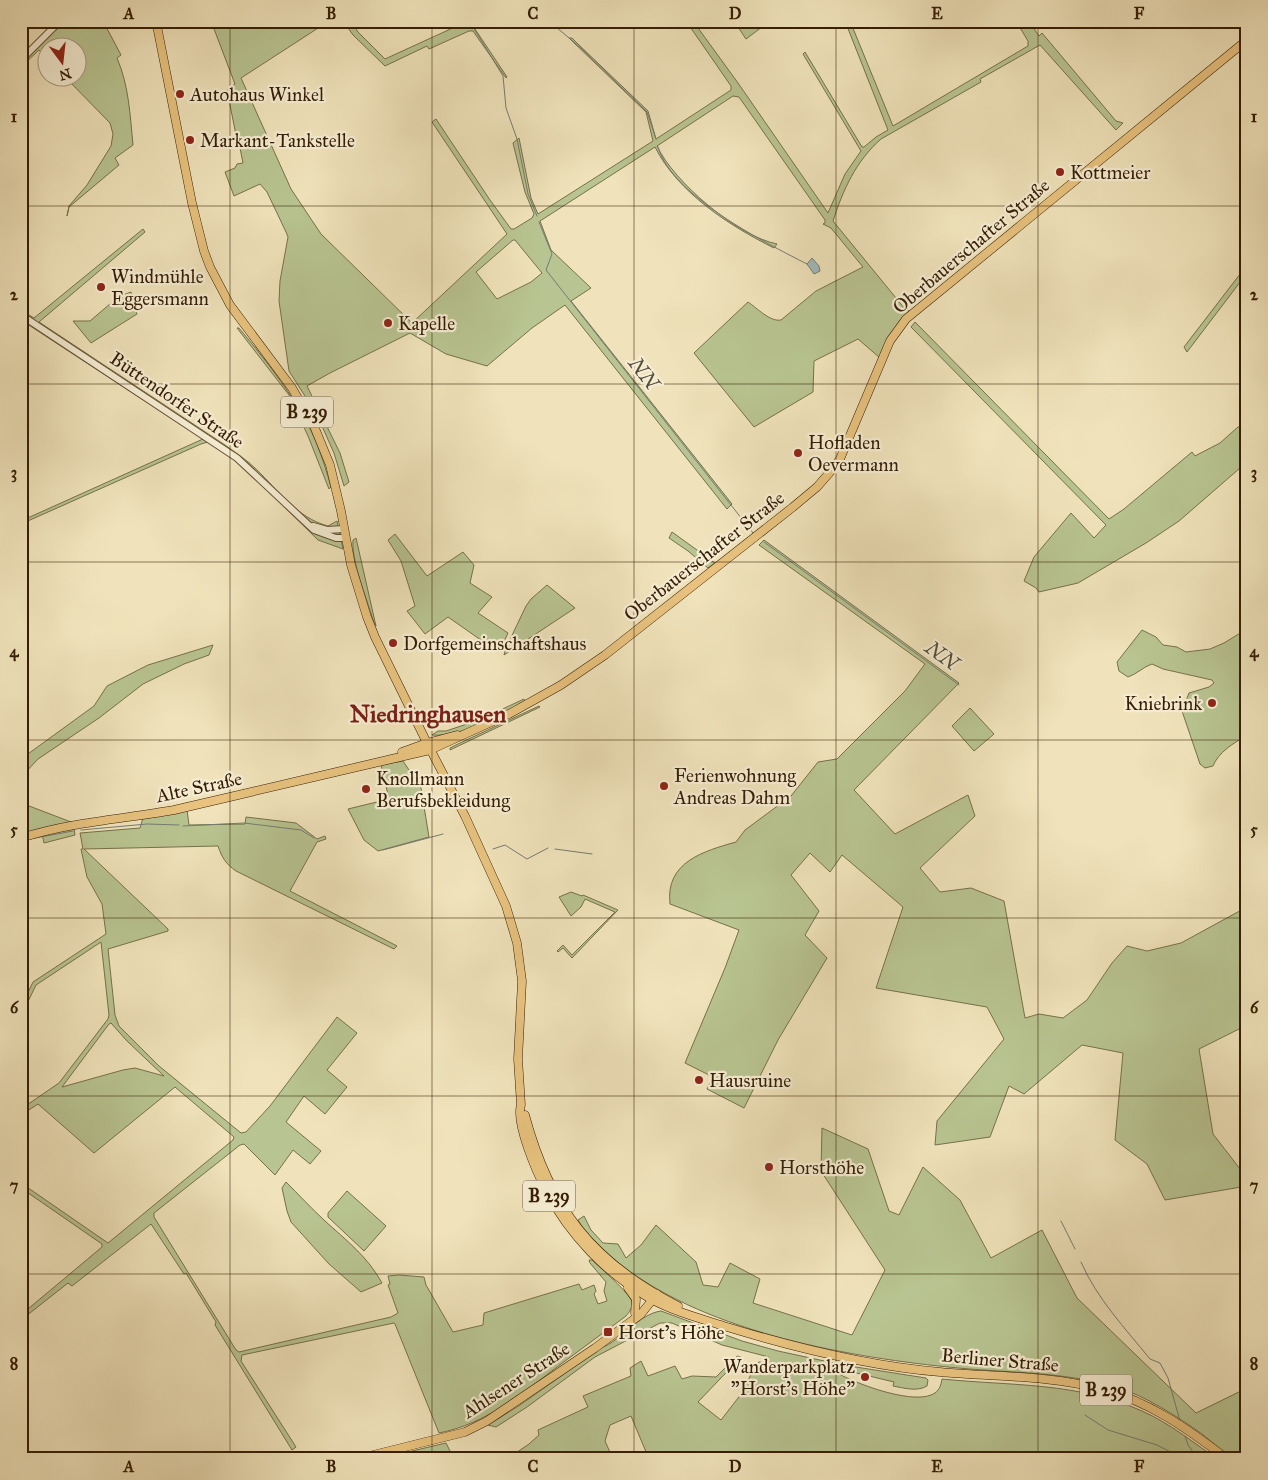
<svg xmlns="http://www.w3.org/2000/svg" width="1268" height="1480" viewBox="0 0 1268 1480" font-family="'IM FELL Great Primer',serif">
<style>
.green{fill:#b8c491;stroke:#76704a;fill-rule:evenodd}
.water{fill:#a1bbbc;stroke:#767c72}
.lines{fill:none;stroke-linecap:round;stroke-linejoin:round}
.stream{stroke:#767c72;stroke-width:1}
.minor-casing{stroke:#644e32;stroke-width:8}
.major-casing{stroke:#351d04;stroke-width:9}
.minor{stroke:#f5edd3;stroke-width:6}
.major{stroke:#e8c27e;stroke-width:8}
.grid{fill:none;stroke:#351d04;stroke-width:1;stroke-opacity:0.55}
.poi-dot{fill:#8f2418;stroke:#f5edd3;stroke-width:2}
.labels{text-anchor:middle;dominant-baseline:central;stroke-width:4.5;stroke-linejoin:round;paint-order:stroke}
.shield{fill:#f5edd3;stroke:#6f5b42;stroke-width:1}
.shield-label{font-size:18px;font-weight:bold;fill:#351d04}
.poi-label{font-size:19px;fill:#351d04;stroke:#f5edd3;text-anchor:start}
.street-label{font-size:19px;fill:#351d04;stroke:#f5edd3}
.water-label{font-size:20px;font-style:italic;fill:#554c3b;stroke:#f5edd3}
.district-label{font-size:24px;font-weight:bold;fill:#7a1f14;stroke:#f5edd3}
.neatline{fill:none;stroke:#351d04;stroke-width:2}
.grid-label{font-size:16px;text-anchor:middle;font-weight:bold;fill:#351d04}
</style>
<rect width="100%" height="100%" fill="#f0e3bb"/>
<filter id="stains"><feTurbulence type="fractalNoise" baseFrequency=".004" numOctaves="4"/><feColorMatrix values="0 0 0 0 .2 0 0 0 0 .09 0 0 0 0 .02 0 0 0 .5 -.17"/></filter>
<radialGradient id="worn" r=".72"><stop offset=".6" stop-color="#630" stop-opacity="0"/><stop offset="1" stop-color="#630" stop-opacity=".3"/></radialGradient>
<g class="green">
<path d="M 56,21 L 103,21 L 121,55 L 117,58 C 129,86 130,115 133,145 L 115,158 L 119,165 L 69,207 L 67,216 L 69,206 L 87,185 L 111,146 L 113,134 L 110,123 L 66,78 L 78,78 L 78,48 L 48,48 L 47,59 L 39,50 L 21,67 L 21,57 Z"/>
<path d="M 211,21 L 329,21 L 241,78 L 291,189 L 321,234 L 412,323 L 507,234 L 432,122 L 436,119 L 490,200 L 511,229 L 514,229 L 532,218 L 534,214 L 525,192 L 513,143 L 519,138 L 531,198 L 538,214 L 653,141 L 646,112 L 569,38 L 572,38 L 579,45 L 648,111 L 656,139 L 731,90 L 731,86 L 686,21 L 693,21 L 738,83 L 828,213 L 845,174 L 861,151 L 803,54 L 805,52 L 862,147 L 864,147 L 876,137 L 888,130 L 845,21 L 850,21 L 893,126 L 1028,46 L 1028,41 L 1016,21 L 1029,21 L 1039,36 L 1042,33 L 1116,121 L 1123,123 L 1116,130 L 1040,45 L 980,79 L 981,82 L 881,139 C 856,161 843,190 833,221 L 905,309 L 909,311 C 896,325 887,340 880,358 L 858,339 L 814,361 L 813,392 L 754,427 L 694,353 L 748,302 C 757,308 770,322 781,320 L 816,291 L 863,267 L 831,228 L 823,224 L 825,223 L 825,220 L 739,97 L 733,96 L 657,146 C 674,182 737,236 777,244 L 774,248 C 730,226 678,193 655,147 L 540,221 L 551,250 L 591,288 L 571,301 L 732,504 L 727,509 L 565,305 L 532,328 L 487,366 L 446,354 L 410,333 L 330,373 L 307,386 L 340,453 L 349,482 L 344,486 L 334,453 L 317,415 L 289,371 L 279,301 L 280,281 L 288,237 L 286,232 L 267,192 L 260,184 L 234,196 L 225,172 L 235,168 L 237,164 L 243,163 L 240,148 L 246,138 L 237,140 L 227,90 L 235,84 ZM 513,240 L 515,240 L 542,273 L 531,282 L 497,299 L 476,272 Z"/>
<path d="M 343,21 L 351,21 L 358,32 L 385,59 L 468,21 L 485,21 L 477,25 L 475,29 L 507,77 L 506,78 L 473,31 L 469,31 L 429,49 L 427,46 L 385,66 L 353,35 Z"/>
<path d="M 734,21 L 758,21 L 762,27 L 746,39 Z"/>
<path d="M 143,229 L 145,232 L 39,322 L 225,445 C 236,453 247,460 256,469 C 278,490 297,518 328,526 L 337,521 L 343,549 L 318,540 L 253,476 L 230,456 L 208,442 L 201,444 L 21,524 L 21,521 L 203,439 L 21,320 L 21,310 L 34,318 Z"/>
<path d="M 1247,265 L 1247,273 L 1187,352 L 1184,347 Z"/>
<path d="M 131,292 L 137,314 L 91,343 L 73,321 L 90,321 L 118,297 Z"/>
<path d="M 915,322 L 1109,519 L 1124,509 L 1192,452 L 1195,456 L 1220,443 L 1238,427 L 1247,426 L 1247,462 L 1179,521 L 1146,543 L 1078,583 L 1039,592 L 1036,588 L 1024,581 L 1034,557 L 1071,513 L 1094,538 L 1106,525 L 911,327 Z"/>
<path d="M 237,328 L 239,328 C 259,352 278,376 295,402 C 312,427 323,458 331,487 L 329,489 L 308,436 L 289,395 Z"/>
<path d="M 672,532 L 715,563 L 708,568 L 688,551 L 669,538 Z"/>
<path d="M 395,534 L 427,576 L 463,552 L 474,565 L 470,583 L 492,597 L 478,613 L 508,633 L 500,650 L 498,652 L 448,617 L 425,634 L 407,611 L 415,606 L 401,561 L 388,540 Z"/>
<path d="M 356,538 L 376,626 L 373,620 C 367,599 351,560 353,540 Z"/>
<path d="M 764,540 L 959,683 L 854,790 L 895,834 L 968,795 L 975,816 L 920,868 L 940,892 L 971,888 L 1004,901 L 1025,1018 L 1039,1014 L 1063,1018 L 1087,1000 L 1112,963 L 1127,946 L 1147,951 L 1181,943 L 1247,907 L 1247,1025 L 1199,1049 L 1213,1134 L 1247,1178 L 1247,1186 L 1165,1200 L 1147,1164 L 1115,1140 L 1123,1053 L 1082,1045 L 1024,1094 L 1009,1086 L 990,1137 L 935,1145 L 937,1121 L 1004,1039 L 987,1007 L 876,988 L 903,907 L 842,855 L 830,872 L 810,853 L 791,875 L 819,911 L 805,935 L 827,958 L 778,1040 L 744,1108 L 707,1089 L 713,1077 L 685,1063 L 725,968 L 739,930 L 670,904 C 665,862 704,851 736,842 L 745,830 L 791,796 L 818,762 L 837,759 L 905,691 L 925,664 L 759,545 Z"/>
<path d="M 547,585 L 575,608 L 504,655 L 506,648 L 526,606 L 531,599 Z"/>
<path d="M 1247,629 L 1247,736 C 1234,742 1218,753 1213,766 L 1205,768 L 1200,764 L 1182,711 L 1189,693 L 1209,687 L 1214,683 L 1212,680 L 1163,669 L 1152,664 C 1143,667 1137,674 1128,677 L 1119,671 L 1117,662 L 1142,630 L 1156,637 L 1163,645 L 1177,647 L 1186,652 L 1210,649 L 1224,643 Z"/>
<path d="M 213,645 L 209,655 L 184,664 L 143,684 L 99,718 L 38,759 L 24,774 L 22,791 L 24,804 L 71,822 L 21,835 L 21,759 L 94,706 L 107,686 L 148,665 Z"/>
<path d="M 524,699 L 525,702 C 500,714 460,738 432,735 L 438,731 L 446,731 L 479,720 Z"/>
<path d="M 539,706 L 540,707 L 450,750 L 450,748 L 460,743 Z"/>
<path d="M 970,708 L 994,734 L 974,751 L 952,726 Z"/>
<path d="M 403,761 L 421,788 L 429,837 L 378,851 L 364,840 L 348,809 L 389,799 L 381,765 Z"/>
<path d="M 187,810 L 189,825 L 245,824 L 246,817 L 296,823 L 317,839 L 325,836 L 326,839 L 317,842 L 290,891 L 397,946 L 394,949 L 236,871 C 226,864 222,858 218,846 L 84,849 L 168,929 L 168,931 L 108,949 L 115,1015 L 119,1026 L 159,1066 L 241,1133 L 246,1132 L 270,1106 L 337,1017 L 357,1033 L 327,1070 L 347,1087 L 325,1114 L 304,1096 L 286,1122 L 321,1151 L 310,1164 L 293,1150 L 275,1175 L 244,1144 L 240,1145 L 154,1213 L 154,1217 L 236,1350 L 239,1352 L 391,1317 L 398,1313 L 388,1285 L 390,1284 L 388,1276 L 399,1275 L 424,1277 L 426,1285 L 453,1332 L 483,1325 L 484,1313 L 579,1284 L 582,1290 L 594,1285 L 596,1291 L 594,1294 L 598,1304 L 607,1301 L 604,1291 L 606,1282 L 590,1263 L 589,1260 L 592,1260 C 600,1268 630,1293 632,1302 C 633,1308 629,1312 626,1316 C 604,1332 583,1348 561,1364 C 524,1392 486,1424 439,1433 L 395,1324 L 394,1323 L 242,1355 L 241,1361 L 296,1447 L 292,1450 L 215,1325 L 216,1322 L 186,1273 L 184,1274 L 151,1224 L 72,1286 L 68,1283 L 21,1320 L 21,1303 L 28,1309 L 102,1247 L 102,1244 L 21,1188 L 21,1183 L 108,1243 L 233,1140 L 234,1137 L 175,1087 L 94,1153 L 38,1104 L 21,1115 L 21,1109 L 59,1083 L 108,1019 L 109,1015 L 101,942 L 36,985 L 21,1016 L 21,1007 L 33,982 L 106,934 L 102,904 L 87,877 L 81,849 L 83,849 L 80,833 L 140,828 L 143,818 ZM 111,1023 L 127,1041 L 164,1076 L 135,1068 L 123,1070 L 62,1087 L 109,1024 Z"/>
<path d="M 74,828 L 75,835 L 44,843 L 42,834 Z"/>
<path d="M 571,892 L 582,896 L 583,895 L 618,910 L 572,958 L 563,948 L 558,952 L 557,951 L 563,945 L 572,955 L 615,912 L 585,899 L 581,907 L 571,916 L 559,897 Z"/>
<path d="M 822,1128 L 868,1149 L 889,1211 L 899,1215 L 923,1167 L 960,1200 L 991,1258 L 1042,1230 L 1077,1298 L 1196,1413 L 1247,1388 L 1247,1459 C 1243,1459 1239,1459 1235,1459 C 1231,1458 1208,1439 1202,1434 C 1178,1417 1144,1395 1116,1387 C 1062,1371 1003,1373 948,1367 C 841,1356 698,1330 614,1259 C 601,1247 587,1236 578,1220 L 584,1216 L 591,1230 L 603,1243 L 618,1244 L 626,1258 L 641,1245 L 656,1225 L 696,1262 L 703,1285 L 718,1287 L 730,1263 L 760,1279 L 753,1303 L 852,1335 L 885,1270 L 821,1171 Z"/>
<path d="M 286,1182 C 299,1195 311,1208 325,1221 C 346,1240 368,1257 382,1283 L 361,1292 L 329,1264 L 291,1222 L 287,1211 L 282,1188 Z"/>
<path d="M 347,1191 L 386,1226 L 364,1251 L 328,1217 L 328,1213 Z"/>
<path d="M 661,1311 L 742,1341 L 778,1351 L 843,1365 L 926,1378 L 928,1380 L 927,1386 C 917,1392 904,1388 893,1386 L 894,1382 L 844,1370 L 841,1375 C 860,1385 916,1406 935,1393 C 940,1389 941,1385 942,1379 C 1012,1386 1077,1382 1142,1411 C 1169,1423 1193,1442 1217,1459 L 649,1459 L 631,1416 L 610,1425 L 605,1441 L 613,1459 L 507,1459 L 529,1444 L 539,1435 L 538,1430 L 588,1407 L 583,1396 L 631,1376 L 630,1368 L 641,1361 L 648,1376 L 675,1366 L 682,1379 L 692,1376 L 716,1377 L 737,1356 L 741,1357 L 698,1402 L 721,1420 L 742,1393 L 756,1364 L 759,1362 L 767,1363 L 769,1357 L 722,1345 L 672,1323 L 660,1323 L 595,1357 L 527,1407 L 496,1427 L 488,1425 L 520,1405 L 601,1348 C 622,1340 639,1314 661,1311 Z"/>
<path d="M 446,1443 L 454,1459 L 378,1459 Z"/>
</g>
<path class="water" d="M 812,258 L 819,266 L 820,271 L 814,274 L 807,264 Z"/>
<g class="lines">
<g class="stream">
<path d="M 549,21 L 582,49 L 647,112 L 656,139"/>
<path d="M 473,27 L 503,76 L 506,108 L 517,139 L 528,194 L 537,216"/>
<path d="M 658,147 C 672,196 764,242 807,264"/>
<path d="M 539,222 L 552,254 L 546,270 L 753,533"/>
<path d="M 764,542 L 959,685"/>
<path d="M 183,826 L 244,823 L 301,830 L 314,838"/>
<path d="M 81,830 L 147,824 L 179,825"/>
<path d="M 21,832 L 24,832"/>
<path d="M 30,839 L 73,831"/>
<path d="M 493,849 L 505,845 L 527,859 L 548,848"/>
<path d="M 555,849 L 592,854"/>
<path d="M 383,850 L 443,834"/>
<path d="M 1061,1221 L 1075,1249"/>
<path d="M 1081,1262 C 1097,1299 1125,1328 1150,1359 L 1160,1363 L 1168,1378 L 1180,1421"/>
<path d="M 1085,1415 L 1108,1430 L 1157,1445 L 1184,1459"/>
<path d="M 1185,1436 L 1188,1445 L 1198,1459"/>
</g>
<g class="minor-casing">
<g id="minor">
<path d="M 21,60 L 60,21"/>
<path d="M 21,315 L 237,458 L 314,530 L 336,538 L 345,538"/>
<path d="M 313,526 L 327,530 L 344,529"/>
</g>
</g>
<g class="major-casing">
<g id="major">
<path d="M 156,21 L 192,203 L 204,251 L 210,267 L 230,305 L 292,388 L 314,426 L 330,465 L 341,511 L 351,565 L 367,617 L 375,637 L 427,743 L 465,816 L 506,906 L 517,943 L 522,981 L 518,1059 L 521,1105 C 515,1123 537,1173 546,1190 C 569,1235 607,1274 651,1299 C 675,1312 702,1319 727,1327 C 796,1348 868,1366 940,1372 C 994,1377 1049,1375 1101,1389 C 1149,1401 1188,1429 1227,1459"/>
<path d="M 402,752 L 427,743 L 457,735"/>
<path d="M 21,838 C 71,822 123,819 174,810 L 430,750 L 509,714 L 561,685 L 605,655 L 793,507 L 817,487 L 831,471 L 840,459 L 890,341 L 906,319 L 1247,40"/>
<path d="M 525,1115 C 550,1208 592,1262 678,1306"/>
<path d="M 628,1288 L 636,1299 L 635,1313"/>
<path d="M 357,1459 L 465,1432 L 487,1421 L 595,1348 L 641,1314 L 657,1294"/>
</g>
</g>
<use href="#minor" class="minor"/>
<use href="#major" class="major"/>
</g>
<path class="grid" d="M 230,21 L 230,1459M 432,21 L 432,1459M 634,21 L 634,1459M 836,21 L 836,1459M 1038,21 L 1038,1459M 21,206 L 1247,206M 21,384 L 1247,384M 21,562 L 1247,562M 21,740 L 1247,740M 21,918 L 1247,918M 21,1096 L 1247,1096M 21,1274 L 1247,1274"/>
<g class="poi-dot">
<circle cx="180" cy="94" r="5"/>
<circle cx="190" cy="140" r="5"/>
<circle cx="1060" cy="172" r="5"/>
<circle cx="101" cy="287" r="5"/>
<circle cx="388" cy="323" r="5"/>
<circle cx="798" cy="453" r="5"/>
<circle cx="393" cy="643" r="5"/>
<circle cx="1212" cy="703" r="5"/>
<circle cx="664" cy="786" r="5"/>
<circle cx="366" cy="789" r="5"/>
<circle cx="699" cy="1080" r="5"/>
<circle cx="769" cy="1167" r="5"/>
<rect x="603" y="1327" width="10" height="10" rx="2.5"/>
<circle cx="865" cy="1377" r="5"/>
</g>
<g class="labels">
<g class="shield">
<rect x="281" y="396.5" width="52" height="31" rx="4"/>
<rect x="523" y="1180.5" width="52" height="31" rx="4"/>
<rect x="1080" y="1374.5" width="52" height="31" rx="4"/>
</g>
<g class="shield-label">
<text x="307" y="412">B 239</text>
<text x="549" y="1196">B 239</text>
<text x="1106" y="1390">B 239</text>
</g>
<g class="poi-label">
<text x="190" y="94">Autohaus Winkel</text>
<text x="200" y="140">Markant-Tankstelle</text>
<text x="1070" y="172">Kottmeier</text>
<text x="111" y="276">Windmühle<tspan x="111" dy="22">Eggersmann</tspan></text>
<text x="398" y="323">Kapelle</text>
<text x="808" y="442">Hofladen<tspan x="808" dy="22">Oevermann</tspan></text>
<text x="403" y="643">Dorfgemeinschaftshaus</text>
<text x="1202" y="703" text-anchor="end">Kniebrink</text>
<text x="674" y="775">Ferienwohnung<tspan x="674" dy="22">Andreas Dahm</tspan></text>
<text x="376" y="778">Knollmann<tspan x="376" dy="22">Berufsbekleidung</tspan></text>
<text x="709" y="1080">Hausruine</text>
<text x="779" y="1167">Horsthöhe</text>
<text x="618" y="1332">Horst's Höhe</text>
<text x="855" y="1366" text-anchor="end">Wanderparkplatz<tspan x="855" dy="22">"Horst's Höhe"</tspan></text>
</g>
<g class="street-label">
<text transform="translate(971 246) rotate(-40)">Oberbauerschafter Straße</text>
<text transform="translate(177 400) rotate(34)">Büttendorfer Straße</text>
<text transform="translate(704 556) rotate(-38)">Oberbauerschafter Straße</text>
<text transform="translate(199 787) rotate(-12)">Alte Straße</text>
<text transform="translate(1000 1360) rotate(5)">Berliner Straße</text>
<text transform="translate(516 1380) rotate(-33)">Ahlsener Straße</text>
</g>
<g class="water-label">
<text transform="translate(644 373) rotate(52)">NN</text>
<text transform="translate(942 655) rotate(36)">NN</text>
</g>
<g class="district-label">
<text x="428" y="714">Niedringhausen</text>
</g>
</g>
<rect width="1268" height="1480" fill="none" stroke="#f0e3bb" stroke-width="55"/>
<g transform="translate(62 62) rotate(165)"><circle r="24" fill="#f5edd3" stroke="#a89a80"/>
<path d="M0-4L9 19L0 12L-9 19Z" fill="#8f2418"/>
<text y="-8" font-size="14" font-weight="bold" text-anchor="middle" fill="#351d04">N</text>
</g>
<rect x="28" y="28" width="1212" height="1424" class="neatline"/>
<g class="grid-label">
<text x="129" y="19">A</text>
<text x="331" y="19">B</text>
<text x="533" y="19">C</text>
<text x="735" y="19">D</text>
<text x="937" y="19">E</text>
<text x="1139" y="19">F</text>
<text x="14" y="122">1</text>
<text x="1254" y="122">1</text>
<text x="14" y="300">2</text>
<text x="1254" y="300">2</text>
<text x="14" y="478">3</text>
<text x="1254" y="478">3</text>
<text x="14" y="657">4</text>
<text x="1254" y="657">4</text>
<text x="14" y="835">5</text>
<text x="1254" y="835">5</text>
<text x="14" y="1013">6</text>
<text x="1254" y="1013">6</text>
<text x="14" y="1191">7</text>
<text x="1254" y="1191">7</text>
<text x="14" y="1369">8</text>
<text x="1254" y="1369">8</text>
<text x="129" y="1472">A</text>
<text x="331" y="1472">B</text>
<text x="533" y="1472">C</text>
<text x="735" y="1472">D</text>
<text x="937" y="1472">E</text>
<text x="1139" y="1472">F</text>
</g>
<rect width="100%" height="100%" filter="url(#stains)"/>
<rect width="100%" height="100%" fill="url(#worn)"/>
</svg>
